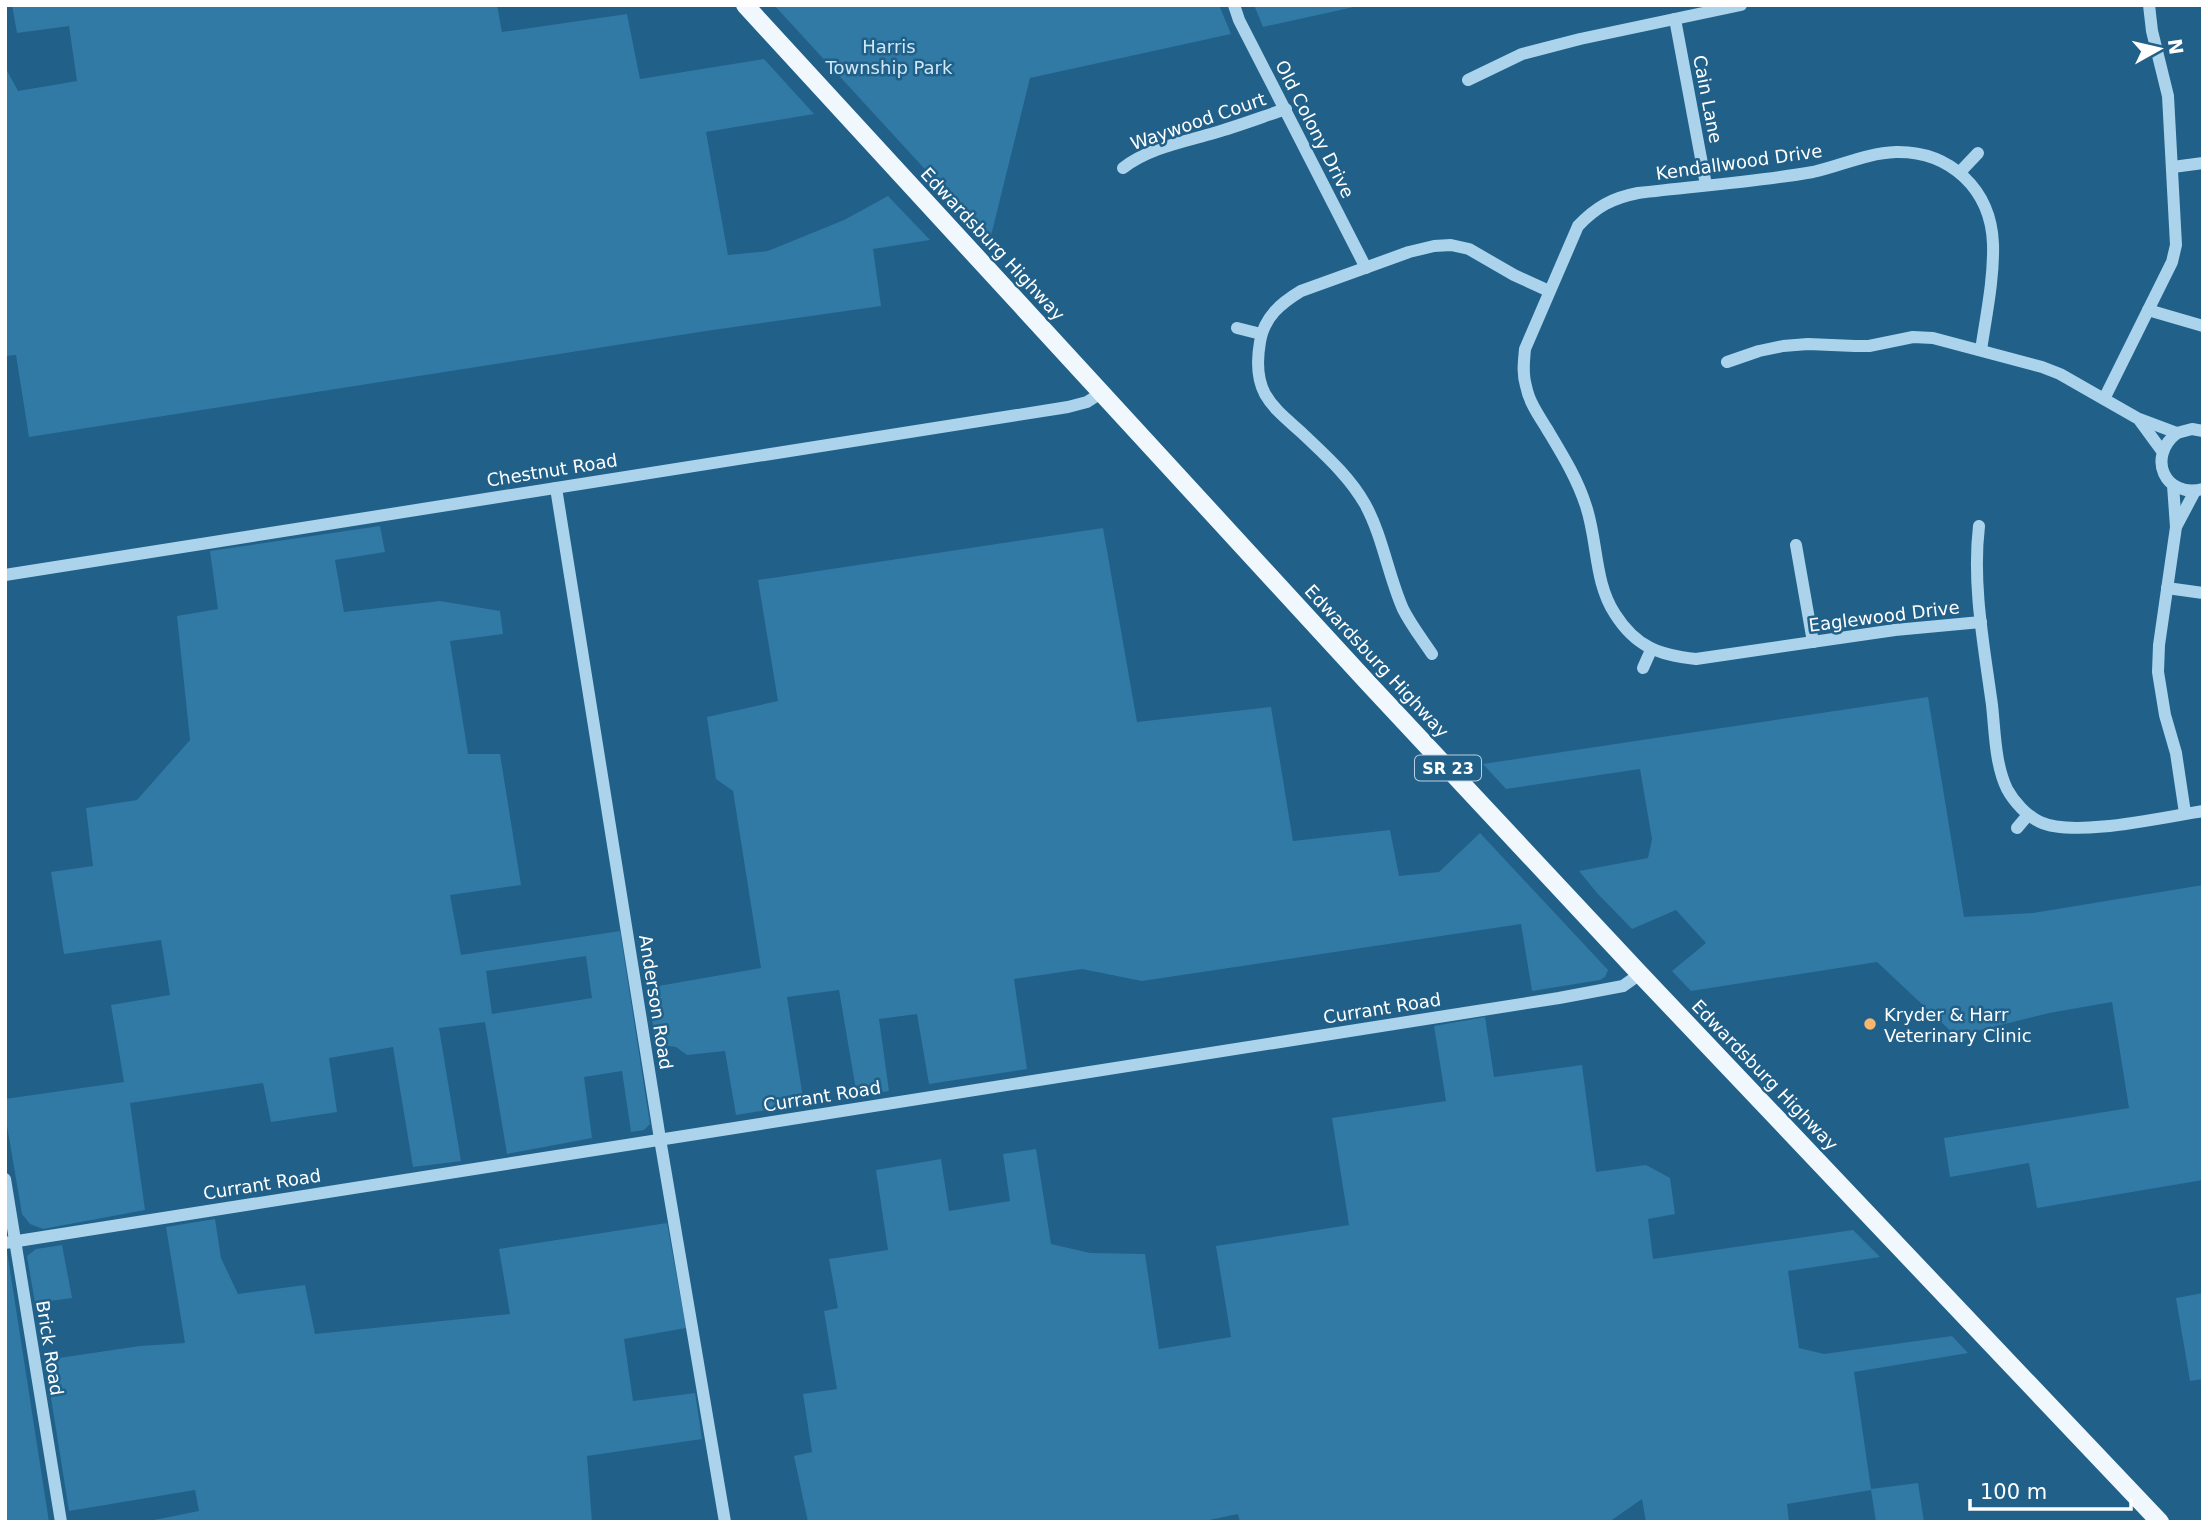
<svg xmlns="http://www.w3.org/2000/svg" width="2208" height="1527" viewBox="0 0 2208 1527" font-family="'DejaVu Sans',sans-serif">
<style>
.green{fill:#307aa5;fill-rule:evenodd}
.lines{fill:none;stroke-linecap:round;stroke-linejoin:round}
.minor{stroke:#abd3eb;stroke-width:12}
.major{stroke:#f0f8fe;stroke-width:18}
.poi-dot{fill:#f8b76c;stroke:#206089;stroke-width:2.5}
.labels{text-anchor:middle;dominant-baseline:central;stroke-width:5;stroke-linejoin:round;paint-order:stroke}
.shield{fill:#206089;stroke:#bccfdc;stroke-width:2}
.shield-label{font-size:16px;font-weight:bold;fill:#fff}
.park-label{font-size:18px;fill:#d0e9f8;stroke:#206089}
.street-label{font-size:18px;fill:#fff;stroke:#206089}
.poi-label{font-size:18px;fill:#fff;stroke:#206089;text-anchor:start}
</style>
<rect width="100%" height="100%" fill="#206089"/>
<g class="green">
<path d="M 12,5 L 497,5 L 502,32 L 627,14 L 640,79 L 764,59 L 814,114 L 706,132 L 728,255 L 768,251 L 844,220 L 888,196 L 930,240 L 873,249 L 881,306 L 706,331 L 29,437 L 16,355 L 5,356 L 5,67 L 18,91 L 77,81 L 69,26 L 17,33 Z"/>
<path d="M 774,5 L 1219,5 L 1231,34 L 1030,78 L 990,240 Z"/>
<path d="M 1254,5 L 1363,5 L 1263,27 Z"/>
<path d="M 380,526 L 385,552 L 335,560 L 344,612 L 440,601 L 500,611 L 503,634 L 450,641 L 468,754 L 500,754 L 521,885 L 450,895 L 461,955 L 620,931 L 650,1124 L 644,1130 L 631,1132 L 622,1071 L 584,1077 L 592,1138 L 507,1154 L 485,1022 L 439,1028 L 461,1161 L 413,1167 L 393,1047 L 329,1058 L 337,1112 L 271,1122 L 263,1083 L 130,1103 L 145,1210 L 43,1229 L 30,1224 L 22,1214 L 5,1114 L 5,1099 L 124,1082 L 111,1005 L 170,995 L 161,940 L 64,954 L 51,872 L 93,866 L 86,808 L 137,800 L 190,740 L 177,616 L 218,609 L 210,551 ZM 586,956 L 592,998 L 492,1014 L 486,971 Z"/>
<path d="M 1103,528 L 1137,722 L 1271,707 L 1293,841 L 1390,830 L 1399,876 L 1439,872 L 1480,833 L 1608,970 L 1605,977 L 1600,980 L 1532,991 L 1521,924 L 1142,981 L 1082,969 L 1014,979 L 1027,1069 L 929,1084 L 917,1014 L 879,1019 L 889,1091 L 857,1096 L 839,990 L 787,997 L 804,1104 L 736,1115 L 725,1051 L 687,1055 L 676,1047 L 656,1044 L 647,988 L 761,968 L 733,791 L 716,779 L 707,717 L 778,701 L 758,580 Z"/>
<path d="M 1928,697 L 1964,917 L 2033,913 L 2203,885 L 2203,1180 L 2037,1208 L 2029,1163 L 1950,1177 L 1944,1138 L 2129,1108 L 2112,1002 L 2049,1013 L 1956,1036 L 1877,962 L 1691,991 L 1672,971 L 1706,943 L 1676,910 L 1632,929 L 1597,893 L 1579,871 L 1648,858 L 1652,839 L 1640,769 L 1506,789 L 1483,764 Z"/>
<path d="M 1485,1017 L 1494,1077 L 1582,1065 L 1596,1172 L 1646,1165 L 1670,1178 L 1675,1214 L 1648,1219 L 1653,1259 L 1853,1230 L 1880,1257 L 1788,1271 L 1799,1348 L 1824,1354 L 1952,1336 L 1968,1353 L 1854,1372 L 1871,1489 L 1918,1483 L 1924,1522 L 1876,1522 L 1871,1490 L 1787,1504 L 1789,1522 L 1646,1522 L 1642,1499 L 1609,1522 L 1240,1522 L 1238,1514 L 1200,1522 L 808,1522 L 794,1456 L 812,1452 L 803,1394 L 837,1389 L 824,1311 L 838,1308 L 829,1259 L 888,1250 L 876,1170 L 941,1159 L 949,1211 L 1010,1201 L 1003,1154 L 1036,1149 L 1051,1244 L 1090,1253 L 1145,1254 L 1159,1349 L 1231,1337 L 1216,1246 L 1349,1225 L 1332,1118 L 1446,1101 L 1434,1026 Z"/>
<path d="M 215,1219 L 221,1258 L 238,1294 L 305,1285 L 315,1334 L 510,1314 L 499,1249 L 667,1223 L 686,1328 L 624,1339 L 633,1401 L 695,1393 L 702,1439 L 587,1456 L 592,1522 L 144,1522 L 199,1511 L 195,1490 L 69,1511 L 45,1360 L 140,1346 L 185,1343 L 166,1227 Z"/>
<path d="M 62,1245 L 72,1298 L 35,1303 L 27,1256 L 36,1249 Z"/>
<path d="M 7,1251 L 49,1522 L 5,1522 L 5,1252 Z"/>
<path d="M 2203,1293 L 2203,1379 L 2190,1381 L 2176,1298 Z"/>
</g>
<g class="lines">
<g class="minor">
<path d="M 1234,5 L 1239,20 L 1366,268"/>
<path d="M 1675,19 L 1706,185"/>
<path d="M 1468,80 L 1522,54 L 1580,39 L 1741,5"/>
<path d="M 2173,167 L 2203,163"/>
<path d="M 1123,168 C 1149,148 1183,142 1214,133 C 1238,126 1262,117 1286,109"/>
<path d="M 1960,172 L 1978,153"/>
<path d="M 2148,310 L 2203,326"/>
<path d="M 1237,328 L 1261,334"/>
<path d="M 1981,350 C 1986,316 1994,279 1993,244 C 1991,189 1950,151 1896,152 C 1867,153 1840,166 1813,172 C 1755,182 1696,186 1638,193 C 1612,198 1596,207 1578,226 L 1525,349 C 1524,361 1522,373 1526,386 C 1529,402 1539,416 1547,429 C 1562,454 1577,478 1586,506 C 1598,542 1594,582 1615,614 C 1636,647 1659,655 1696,659 L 1895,630 L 1981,622"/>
<path d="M 1727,362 L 1759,351 L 1783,346 L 1808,344 L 1855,346 L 1869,346 L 1913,337 L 1933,338 L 2042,367 L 2060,374 L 2137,418 L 2177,433 L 2192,429 L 2203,431"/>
<path d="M 2104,399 L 2172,262 L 2176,245 L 2168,96 L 2152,31 L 2149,5"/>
<path d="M 2140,421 L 2162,451"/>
<path d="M 2177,433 C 2146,457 2165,499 2203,489"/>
<path d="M 2173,485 L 2176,527 L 2159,645 L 2158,672 L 2165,715 L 2176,753 L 2185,813"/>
<path d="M 556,488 L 660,1139 L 725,1522"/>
<path d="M 2177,525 L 2195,491"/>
<path d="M 1979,526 C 1972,585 1984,646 1992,705 C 1995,732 1995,764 2007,789 C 2014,802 2027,816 2040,822 C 2074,838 2164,817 2203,811"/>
<path d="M 1796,545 L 1813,642"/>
<path d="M 5,575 L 1068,407 L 1087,402 L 1101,393"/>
<path d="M 2167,588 L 2203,593"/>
<path d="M 1432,654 C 1422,639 1411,625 1403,609 C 1388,575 1383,537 1365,504 C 1349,476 1325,455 1302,433 C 1289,421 1274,410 1265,394 C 1257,379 1257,359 1260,342 C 1264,317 1281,303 1301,291 L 1409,252 L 1434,246 L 1451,245 L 1469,249 L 1514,275 L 1549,291"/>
<path d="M 1643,668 L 1651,650"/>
<path d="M 2017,828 L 2028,815"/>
<path d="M 5,1179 L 61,1522"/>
<path d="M 5,1243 L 1559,998 L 1623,986 L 1640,974"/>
</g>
<path class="major" d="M 745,5 L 1369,684 L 1640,974 L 2160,1522"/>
</g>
<circle class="poi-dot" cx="1870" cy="1024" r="7"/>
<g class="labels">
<rect class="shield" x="1415" y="755.5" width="66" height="25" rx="5"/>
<g class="shield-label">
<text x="1448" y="768">SR 23</text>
</g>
<g class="park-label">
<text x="889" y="46">Harris<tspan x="889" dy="21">Township Park</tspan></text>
</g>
<g class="street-label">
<text transform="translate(1708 99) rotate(79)">Cain Lane</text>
<text transform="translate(1198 121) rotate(-19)">Waywood Court</text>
<text transform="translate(1315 129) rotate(63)">Old Colony Drive</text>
<text transform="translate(1739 162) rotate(-8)">Kendallwood Drive</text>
<text transform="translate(993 244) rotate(47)">Edwardsburg Highway</text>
<text transform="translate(552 470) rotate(-9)">Chestnut Road</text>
<text transform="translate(1884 616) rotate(-7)">Eaglewood Drive</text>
<text transform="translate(1377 661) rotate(47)">Edwardsburg Highway</text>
<text transform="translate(656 1002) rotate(81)">Anderson Road</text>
<text transform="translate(1382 1008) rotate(-9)">Currant Road</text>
<text transform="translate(1765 1075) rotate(46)">Edwardsburg Highway</text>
<text transform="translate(822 1096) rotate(-9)">Currant Road</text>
<text transform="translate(262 1184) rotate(-9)">Currant Road</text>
<text transform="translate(50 1348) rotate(81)">Brick Road</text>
</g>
<g class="poi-label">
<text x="1884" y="1014">Kryder &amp; Harr<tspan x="1884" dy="21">Veterinary Clinic</tspan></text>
</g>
</g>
<rect width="2208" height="1527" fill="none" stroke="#ffffff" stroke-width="14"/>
<g transform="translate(2159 49) rotate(82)" stroke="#206089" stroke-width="5" paint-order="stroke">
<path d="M0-5L12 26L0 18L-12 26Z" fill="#ffffff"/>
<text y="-10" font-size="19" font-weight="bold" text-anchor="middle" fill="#ffffff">N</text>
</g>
<path d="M1970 1499v10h161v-10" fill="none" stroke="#ffffff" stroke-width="3.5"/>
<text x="1980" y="1499" font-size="21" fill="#ffffff" stroke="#206089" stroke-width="5" paint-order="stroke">100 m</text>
</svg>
